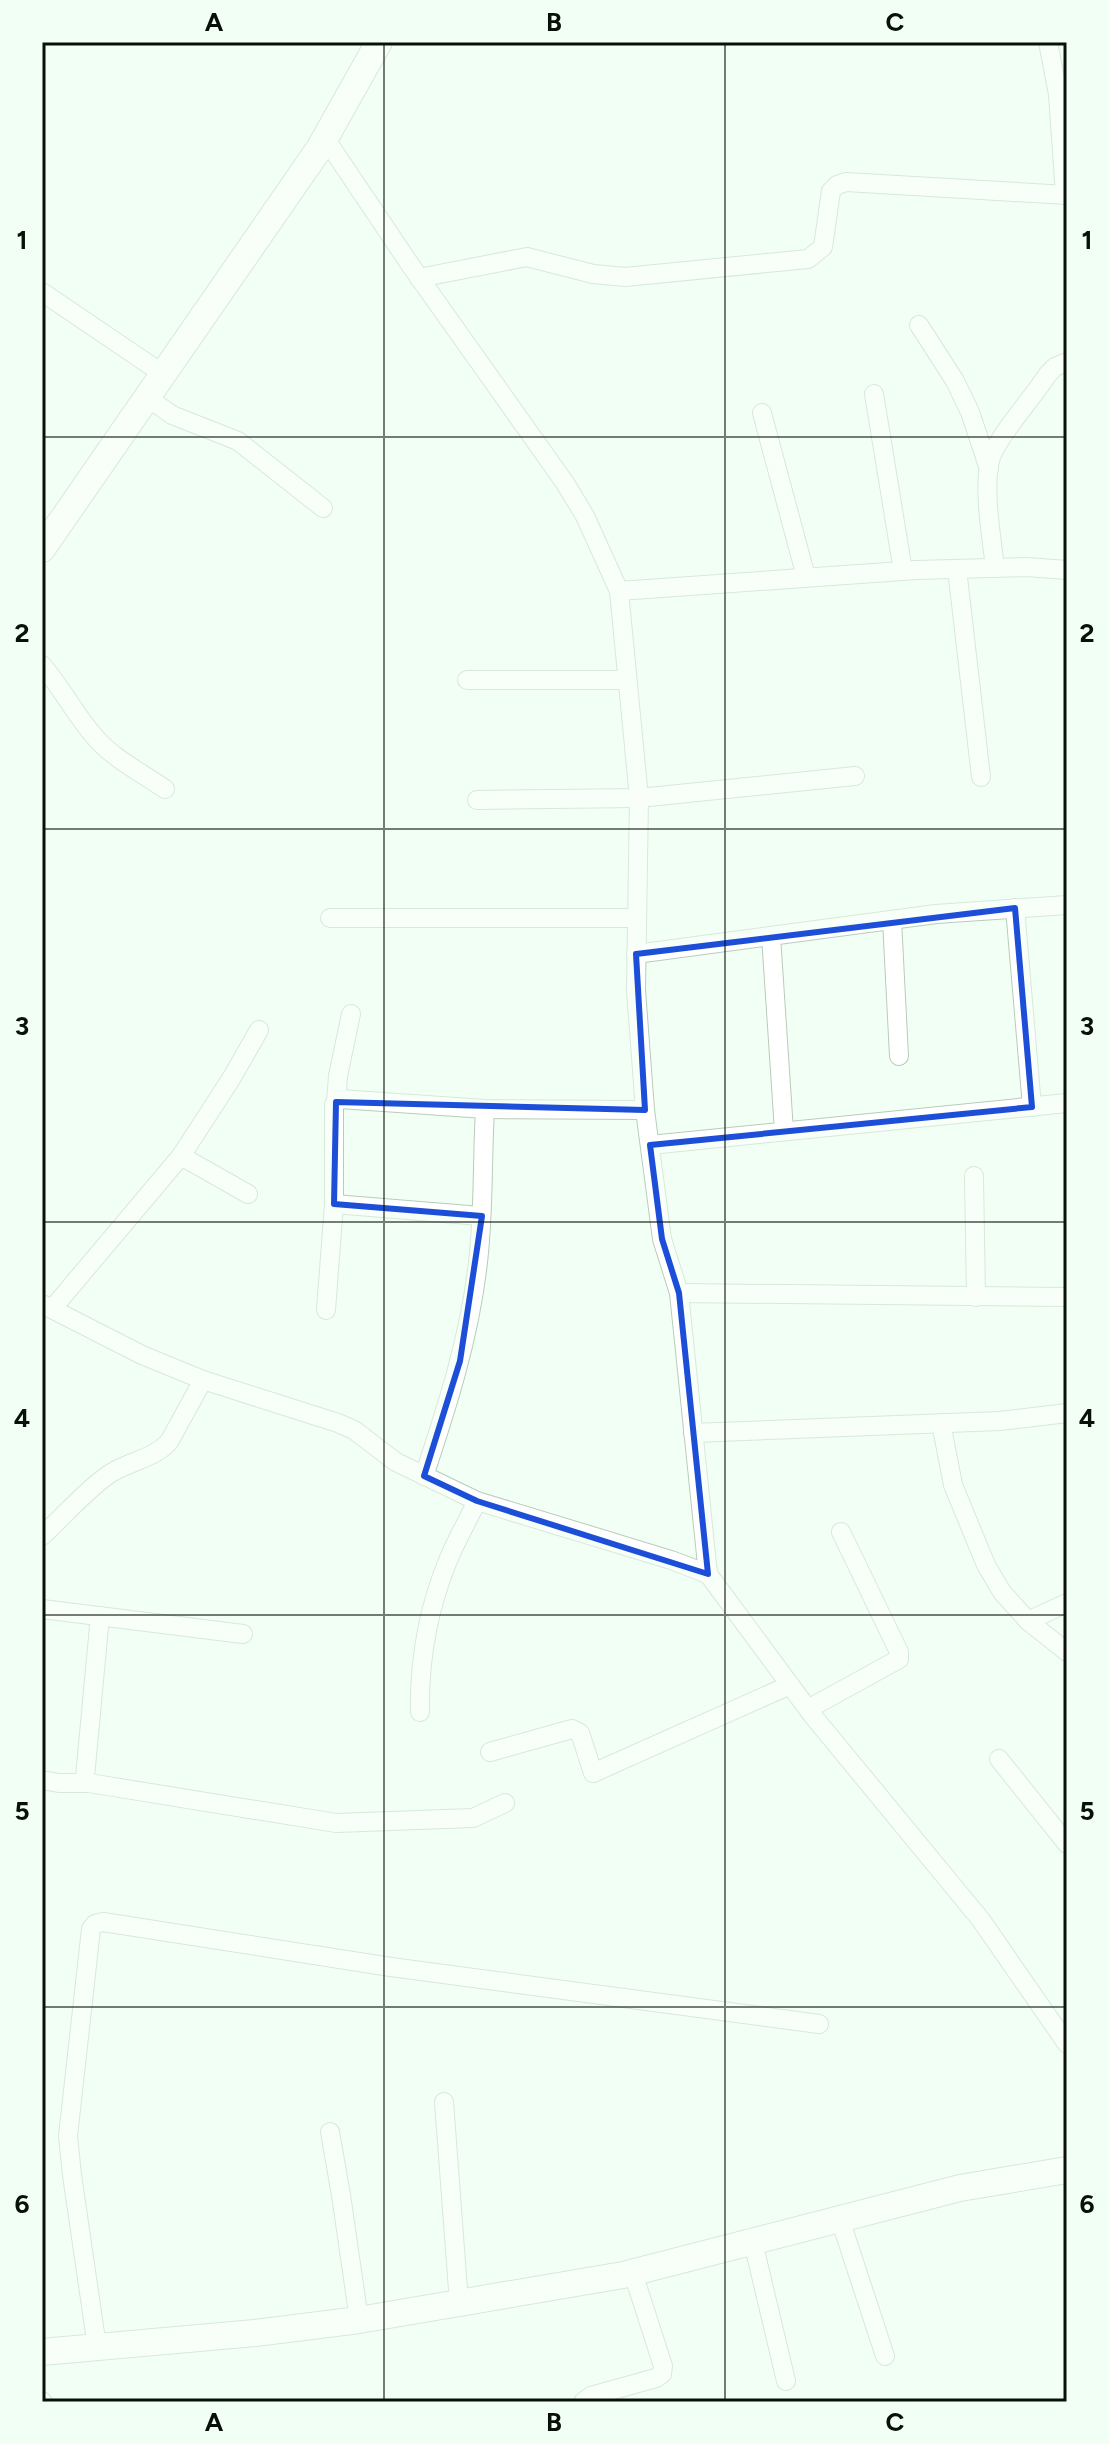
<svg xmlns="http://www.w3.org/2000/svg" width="1109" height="2444" viewBox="0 0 1109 2444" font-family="Figtree,sans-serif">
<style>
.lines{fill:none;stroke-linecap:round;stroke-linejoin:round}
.street-casing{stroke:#b8ccbb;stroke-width:20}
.secondary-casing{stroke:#b8ccbb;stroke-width:28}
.street{stroke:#fff;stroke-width:18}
.secondary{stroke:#fff;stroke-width:26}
.marked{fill:none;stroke:#1d4ed8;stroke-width:6;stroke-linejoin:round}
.grid{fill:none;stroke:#09100a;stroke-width:2;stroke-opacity:0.55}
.neatline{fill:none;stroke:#09100a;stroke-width:3}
.grid-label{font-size:26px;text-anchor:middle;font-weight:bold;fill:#09100a}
</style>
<rect width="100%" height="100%" fill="#f2fff4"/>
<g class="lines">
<g class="street-casing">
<g id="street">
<path d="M 1048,42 L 1058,94 L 1065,195"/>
<path d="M 325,138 L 411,266 L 565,483 L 585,516 L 619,591 L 639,798 L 636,990 L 645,1110 L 662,1239 L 679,1293 L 708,1574 L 813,1716 L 981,1920 L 1067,2044"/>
<path d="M 419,278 L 527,257 L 593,274 L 625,277 L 808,259 L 823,247 L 831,191 L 837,185 L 846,182 L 1067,195"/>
<path d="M 42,292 L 163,374"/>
<path d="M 919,325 L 955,381 L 970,412 L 989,469"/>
<path d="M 874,394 L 903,571"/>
<path d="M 147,397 L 172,415 L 238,441 L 323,508"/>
<path d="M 762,413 L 806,577"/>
<path d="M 995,568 C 992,539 980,475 994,450 C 1008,424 1031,400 1048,374 L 1055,367 L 1067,362"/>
<path d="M 957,569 L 981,777"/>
<path d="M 619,591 L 916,570 L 1026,567 L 1067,570"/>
<path d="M 42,665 C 61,687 75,714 94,736 C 112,758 142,773 165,789"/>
<path d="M 467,680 L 627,680"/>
<path d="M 477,800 L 639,798 L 855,776"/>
<path d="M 1015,908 L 1032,1107"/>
<path d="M 330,918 L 637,918"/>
<path d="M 892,920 L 899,1056"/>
<path d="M 771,936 L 784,1131"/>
<path d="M 636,954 L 936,914 L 1067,905"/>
<path d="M 336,1102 L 338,1076 L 351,1014"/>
<path d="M 650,1145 L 1067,1103"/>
<path d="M 181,1156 L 248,1194"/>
<path d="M 974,1176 L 976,1297"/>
<path d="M 334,1204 L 481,1216"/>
<path d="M 679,1293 L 1067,1297"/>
<path d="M 42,1304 L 142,1355 L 203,1380 L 338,1423 L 354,1430 L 396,1462 L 477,1501 L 671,1560 L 708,1574"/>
<path d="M 52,1309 L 181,1156 L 231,1079 L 259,1030"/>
<path d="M 326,1310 L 334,1204 L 334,1105 L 340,1099 L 485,1109 L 645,1110"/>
<path d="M 941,1423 L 953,1485 L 986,1565 L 1002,1592 L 1028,1621 L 1067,1652"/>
<path d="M 693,1433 L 1000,1421 L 1067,1413"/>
<path d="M 424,1476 C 447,1407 470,1336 478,1262 C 484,1212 482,1160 485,1109"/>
<path d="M 42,1536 C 64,1516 84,1492 108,1475 C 128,1461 152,1460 169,1442 L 203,1380"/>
<path d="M 42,1609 L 243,1634"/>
<path d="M 100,1616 L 85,1777 L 89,1783 L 336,1823 L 473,1818 L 505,1803"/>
<path d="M 1028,1621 L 1067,1603"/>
<path d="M 808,1709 L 899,1659 L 899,1652 L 841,1532"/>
<path d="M 420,1712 C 419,1660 429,1606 449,1558 C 457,1539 468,1520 477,1501"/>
<path d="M 490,1752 L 572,1729 L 580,1733 L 593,1773 L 790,1685"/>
<path d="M 999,1759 L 1067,1844"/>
<path d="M 42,1780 L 59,1783 L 89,1783"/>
<path d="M 444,2102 L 459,2303"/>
<path d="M 330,2132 L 341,2195 L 359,2320"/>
<path d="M 840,2219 L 885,2356"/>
<path d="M 753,2242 L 786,2381"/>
<path d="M 97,2347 L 72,2175 L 68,2136 L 91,1929 L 95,1924 L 103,1922 L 391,1967 L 819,2024"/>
<path d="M 42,2401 L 43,2402"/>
<path d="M 583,2402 L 591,2396 L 656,2378 L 662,2374 L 663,2366 L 633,2273"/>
</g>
</g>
<g class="secondary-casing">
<g id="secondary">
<path d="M 42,549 L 319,149 L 379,42"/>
<path d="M 42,2352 L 255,2333 L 359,2320 L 623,2275 L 960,2188 L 1067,2170"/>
</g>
</g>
<use href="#street" class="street"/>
<use href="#secondary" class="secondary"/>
</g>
<path d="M0 0H1109V2444H0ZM 1015,908 L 1032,1107 L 650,1145 L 662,1239 L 679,1293 L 708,1574 L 477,1501 L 424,1476 L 460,1361 L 482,1216 L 334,1204 L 336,1102 L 645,1110 L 636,954 Z" fill="#f2fff4" fill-opacity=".55" fill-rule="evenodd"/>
<path class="marked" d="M 1015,908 L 1032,1107 L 650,1145 L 662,1239 L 679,1293 L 708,1574 L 477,1501 L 424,1476 L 460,1361 L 482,1216 L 334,1204 L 336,1102 L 645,1110 L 636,954 Z"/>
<path class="grid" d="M 384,42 L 384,2402M 725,42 L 725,2402M 42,437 L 1067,437M 42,829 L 1067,829M 42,1222 L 1067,1222M 42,1615 L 1067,1615M 42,2007 L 1067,2007"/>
<rect width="1109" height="2444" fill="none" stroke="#f2fff4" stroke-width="88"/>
<rect x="44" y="44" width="1021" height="2356" class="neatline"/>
<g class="grid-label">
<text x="214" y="31">A</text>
<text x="554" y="31">B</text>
<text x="895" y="31">C</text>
<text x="22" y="249">1</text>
<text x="1087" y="249">1</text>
<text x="22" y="642">2</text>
<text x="1087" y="642">2</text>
<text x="22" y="1035">3</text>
<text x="1087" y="1035">3</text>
<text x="22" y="1427">4</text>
<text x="1087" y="1427">4</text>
<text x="22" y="1820">5</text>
<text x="1087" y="1820">5</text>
<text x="22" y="2213">6</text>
<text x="1087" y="2213">6</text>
<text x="214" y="2431">A</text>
<text x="554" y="2431">B</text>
<text x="895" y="2431">C</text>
</g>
</svg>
